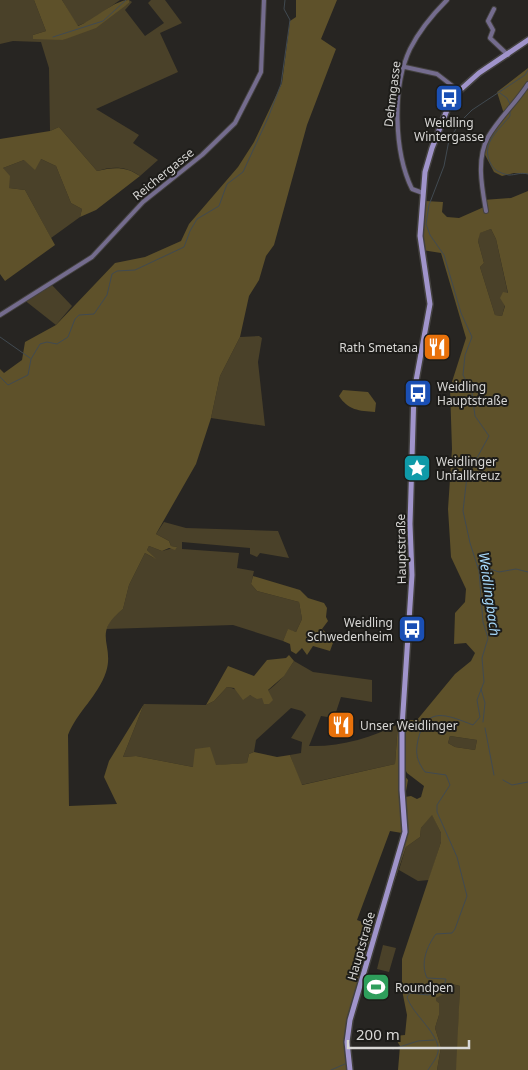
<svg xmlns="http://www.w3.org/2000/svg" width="528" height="1070" viewBox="0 0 528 1070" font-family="'Noto Sans',sans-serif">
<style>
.green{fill:#4a4129}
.forest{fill:#5e512a;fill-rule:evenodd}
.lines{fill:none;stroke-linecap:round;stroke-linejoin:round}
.stream{stroke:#414a51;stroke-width:1}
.street-casing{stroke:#43413f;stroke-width:6}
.secondary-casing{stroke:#43413f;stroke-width:8}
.street{stroke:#746c8e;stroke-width:4}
.secondary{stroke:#a094cb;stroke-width:5}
.labels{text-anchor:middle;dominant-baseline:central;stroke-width:4;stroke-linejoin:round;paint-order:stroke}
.street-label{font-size:12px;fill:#d8d7d5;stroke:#1d1c19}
.poi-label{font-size:12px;fill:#d8d7d5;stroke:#1d1c19;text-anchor:start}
.water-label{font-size:14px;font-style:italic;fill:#a7dafc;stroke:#1d1c19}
</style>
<rect width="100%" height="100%" fill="#272522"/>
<g class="green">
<path d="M 0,0 L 34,0 L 46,31 L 33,35 L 63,40 L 129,3 L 129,0 L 132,2 L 125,10 L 145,36 L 164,23 L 148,3 L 151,0 L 165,0 L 182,23 L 160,33 L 178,72 L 96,109 L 139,135 L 133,143 L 158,160 L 140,176 C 126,166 113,166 97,171 L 59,127 L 50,131 L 49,68 L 41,42 L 13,41 L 0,44 Z"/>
<path d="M 62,0 L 120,0 L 90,21 L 77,26 Z"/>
<path d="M 41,159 L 56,166 L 71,203 L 82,209 L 80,217 L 51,238 L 25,190 L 9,188 L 3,168 L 24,160 Z"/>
<path d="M 491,229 L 496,239 L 508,294 L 502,316 L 495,315 L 480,267 L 484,263 L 478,241 L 479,233 Z"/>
<path d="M 50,283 L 72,306 L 56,325 L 23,299 Z"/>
<path d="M 259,336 L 262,338 L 258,362 L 265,426 L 211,418 L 220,376 L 240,337 Z"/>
<path d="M 164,522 L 186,528 L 278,531 L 289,558 L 260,553 L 257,557 L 250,554 L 250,548 L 182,542 L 182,549 L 239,553 L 237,568 L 254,571 L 251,584 L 257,591 L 299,602 L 302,619 L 296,632 L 288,630 L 283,641 L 233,625 L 106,629 L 112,617 L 123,609 L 129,585 L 145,553 L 154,558 L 147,550 L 149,546 L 162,551 L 177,547 L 171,546 L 169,541 L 156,534 Z"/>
<path d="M 294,661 L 313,672 L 372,680 L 372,702 L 341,697 L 334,718 L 321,716 L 309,746 C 340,747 372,738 398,724 L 395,764 L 301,785 L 290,755 L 301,753 L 302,742 L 291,738 L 306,715 L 302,711 L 291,708 L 256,740 L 254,752 L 249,754 L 247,763 L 193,767 L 136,756 L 123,757 L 144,704 L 206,705 L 214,701 L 227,687 C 235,688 242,693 249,695 C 269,698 285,675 294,661 Z"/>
<path d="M 450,736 L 477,740 L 475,750 L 455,747 L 448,743 Z"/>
<path d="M 432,814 L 441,833 L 441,842 L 429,880 L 418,881 L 399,870 L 406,847 L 420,837 L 421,828 Z"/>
<path d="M 383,945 L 396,948 L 389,972 L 377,969 Z"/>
<path d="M 452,984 L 460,986 L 457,1065 L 456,1070 L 437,1070 L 441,1047 L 435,1028 L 439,1015 L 439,1003 L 436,1002 L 436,998 Z"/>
</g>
<g class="forest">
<path d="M 34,0 L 62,0 L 78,26 C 94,20 114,0 129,0 L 129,3 L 96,28 L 63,40 L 33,39 L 33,35 L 46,31 Z"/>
<path d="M 296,0 L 337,0 L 321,39 L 336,49 L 307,125 L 274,245 L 266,256 L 259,280 L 249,296 L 240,337 L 220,376 L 211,418 L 196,464 L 156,534 L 169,541 L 171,546 L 177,547 L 175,550 L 169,548 L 162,551 L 149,546 L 147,550 L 156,559 L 145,553 L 129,585 L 123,609 C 91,634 115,644 106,672 C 98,696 77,712 68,735 L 69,806 L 117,804 L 104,777 L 109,761 L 144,704 L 123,757 L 136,756 L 193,767 L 195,749 L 210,747 L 216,765 L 247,763 L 249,754 L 254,752 L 277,757 L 290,755 L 302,785 L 395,764 L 398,724 L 405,720 L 417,720 L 455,674 L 471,661 L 475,653 L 466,643 L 454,644 L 455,613 L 465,602 L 466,589 L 451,557 L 448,509 L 452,449 L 450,388 L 466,338 L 441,253 L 422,250 L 420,230 L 425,201 L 443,202 L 442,212 L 447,217 L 459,218 L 484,207 L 483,200 L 511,198 L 528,191 L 528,1070 L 456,1070 L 460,986 L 452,984 L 448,992 L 436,998 L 436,1001 L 439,1003 L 439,1015 L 435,1028 L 441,1047 L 437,1070 L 398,1070 L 400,1046 L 394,1036 L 405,1035 L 407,1015 L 402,990 L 402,959 L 441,842 L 441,833 L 432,815 L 421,828 L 420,837 L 406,847 L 375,939 L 350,1032 L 348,1046 L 352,1070 L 0,1070 L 0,369 L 4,373 L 22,360 L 25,342 L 56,325 L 115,263 L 145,257 L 181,241 L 189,224 L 238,167 L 254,142 L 282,83 L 290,21 L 296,17 ZM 491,229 L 496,239 L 508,293 L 503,292 L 500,298 L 505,306 L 502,316 L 495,315 L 480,267 L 484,263 L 478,241 L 480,233 ZM 450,736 L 477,740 L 475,750 L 455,747 L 448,743 ZM 404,767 L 407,773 L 424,786 L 421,797 L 417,799 L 411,796 L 405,797 L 408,780 L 404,775 ZM 390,831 L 402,833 L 400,844 L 373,926 L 357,920 Z"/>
<path d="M 528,68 L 528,174 L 514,173 L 502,176 L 494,172 L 483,151 L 489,135 L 504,114 L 497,92 Z"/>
<path d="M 59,127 L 97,171 C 113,167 126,166 140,176 L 96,210 L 80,217 L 82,209 L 71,203 L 56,166 L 41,159 L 35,170 L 24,160 L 3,168 L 10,176 L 9,188 L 25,190 L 55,245 L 5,281 L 0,274 L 0,139 L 50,131 Z"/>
<path d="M 343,390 L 368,392 L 376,403 L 375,412 C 359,411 348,410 339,396 Z"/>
<path d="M 253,576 L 300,590 L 308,598 L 324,603 L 327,608 L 326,617 L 328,621 L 322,629 L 334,640 L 330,651 L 313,646 L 307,655 L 302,648 L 296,654 L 291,651 L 290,644 L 283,641 L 288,629 L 296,632 L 302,619 L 299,602 L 257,591 L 251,584 Z"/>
<path d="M 289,655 L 294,661 L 284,676 L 268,690 L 273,700 L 269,704 L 264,704 L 262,698 L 257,699 L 250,695 L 243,700 L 234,688 L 227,687 L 214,701 L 206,705 L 228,666 L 254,676 L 267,660 L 286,658 Z"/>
</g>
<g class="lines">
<g class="stream">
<path d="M 53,37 L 103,21 L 126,0"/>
<path d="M 500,93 L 507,98 L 510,104"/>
<path d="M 510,111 L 510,116 C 497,132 479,145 492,166 C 495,171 503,174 509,175 C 516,175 520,172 528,174"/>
<path d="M 0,337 L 30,358"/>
<path d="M 0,377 L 8,385 L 28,375 L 31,359 L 40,344 L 47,342 L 57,344 L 68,337 L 75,319 L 79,315 L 94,314 L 107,295 L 112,274 L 117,271 L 135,270 L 184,247 L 190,231 L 197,219 L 219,206 L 227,184 L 243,172 L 268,118 L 281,84 L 290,20 L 284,9 L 285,0"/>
<path d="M 477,565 L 486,568"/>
<path d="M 490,569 L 499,572 L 516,569 L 528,572"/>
<path d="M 481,689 L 485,703 L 483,722"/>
<path d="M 485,728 L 494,775"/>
<path d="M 503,780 L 512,785 L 528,782"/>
<path d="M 393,1049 L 418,1041 L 434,1040"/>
<path d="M 331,1070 L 345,1064"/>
<path d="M 428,1070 C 431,1065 437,1058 438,1052 C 441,1035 412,1014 407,997 L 410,993 L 428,995 L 443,990 L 446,979 L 427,978 C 420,963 427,946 436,934 L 452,933 L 455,929 L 467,896 L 457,857 L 437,812 L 437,805 L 450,785 L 446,775 L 425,772 C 417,761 415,754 418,740 C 426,705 447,715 473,725 L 480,717 L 477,700 L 484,682 L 482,658 L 488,638 L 483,622 L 479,571 L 470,543 L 463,511 L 467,476 L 489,436 L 475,416 L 472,393 L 463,375 L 465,355 L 472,337 L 461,313 L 444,255 L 430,235 L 426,224 L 429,205 L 444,166 L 449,140 L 461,121 L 472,110 L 525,75 L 528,70"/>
</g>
<g class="street-casing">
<g id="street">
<path d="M 494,9 L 488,21 L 493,30 L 490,38 L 508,55"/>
<path d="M 405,67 L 437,74 L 459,91"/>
<path d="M 423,193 L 412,189 C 394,152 392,87 410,49 C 419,31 433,14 447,0"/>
<path d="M 486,211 C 482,188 476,159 488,137 C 499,118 516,103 528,84"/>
<path d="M 0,315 L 92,257 L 143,202 L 202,155 L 235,123 L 261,72 L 264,0"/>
</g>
</g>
<g class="secondary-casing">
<path id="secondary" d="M 350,1070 L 347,1042 L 350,1020 L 405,832 L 402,790 L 402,727 L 412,575 L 410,524 L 414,392 L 430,304 L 420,236 L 425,172 L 432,148 L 447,110 L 459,91 L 479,73 L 528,40"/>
</g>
<use href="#street" class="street"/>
<use href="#secondary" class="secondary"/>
</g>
<defs>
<g id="bus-square" transform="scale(1.4375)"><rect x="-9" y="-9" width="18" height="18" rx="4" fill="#1a4fb4" stroke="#1d1c19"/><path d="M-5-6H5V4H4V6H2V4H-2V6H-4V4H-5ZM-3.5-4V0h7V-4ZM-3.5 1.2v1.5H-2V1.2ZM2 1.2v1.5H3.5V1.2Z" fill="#fff"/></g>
<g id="restaurant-square" transform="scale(1.4375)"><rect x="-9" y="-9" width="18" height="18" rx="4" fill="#e8710a" stroke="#1d1c19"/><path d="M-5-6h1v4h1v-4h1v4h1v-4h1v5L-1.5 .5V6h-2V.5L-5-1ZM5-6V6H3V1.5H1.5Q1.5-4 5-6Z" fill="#fff"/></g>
<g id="sight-square" transform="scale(1.4375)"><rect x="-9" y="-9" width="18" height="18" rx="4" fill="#0f9aa8" stroke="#1d1c19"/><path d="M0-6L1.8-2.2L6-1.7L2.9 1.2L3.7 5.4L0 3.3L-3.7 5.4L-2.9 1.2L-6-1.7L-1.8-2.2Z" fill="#fff"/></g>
<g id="stadium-square" transform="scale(1.4375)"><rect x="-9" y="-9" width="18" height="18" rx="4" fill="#2e9e5b" stroke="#1d1c19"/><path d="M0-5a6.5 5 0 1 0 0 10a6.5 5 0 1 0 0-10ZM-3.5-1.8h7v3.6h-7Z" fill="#fff"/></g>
</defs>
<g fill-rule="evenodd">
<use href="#bus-square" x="449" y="98"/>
<use href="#restaurant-square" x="437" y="347"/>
<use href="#bus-square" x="418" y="393"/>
<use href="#sight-square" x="417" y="468"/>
<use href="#bus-square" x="412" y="629"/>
<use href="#restaurant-square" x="341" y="725"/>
<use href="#stadium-square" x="376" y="987"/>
</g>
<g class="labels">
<g class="street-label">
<text transform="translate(392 94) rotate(-83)">Dehmgasse</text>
<text transform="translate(163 174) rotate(-39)">Reichergasse</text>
<text transform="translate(401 549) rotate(-91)">Hauptstraße</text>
<text transform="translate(361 946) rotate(-74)">Hauptstraße</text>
</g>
<g class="poi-label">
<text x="449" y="122" text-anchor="middle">Weidling<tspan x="449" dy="14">Wintergasse</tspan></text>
<text x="418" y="347" text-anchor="end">Rath Smetana</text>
<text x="437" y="386">Weidling<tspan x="437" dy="14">Hauptstraße</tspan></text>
<text x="436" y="461">Weidlinger<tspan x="436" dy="14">Unfallkreuz</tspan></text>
<text x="393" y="622" text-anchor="end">Weidling<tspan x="393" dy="14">Schwedenheim</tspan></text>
<text x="360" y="725">Unser Weidlinger</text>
<text x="395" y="987">Roundpen</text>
</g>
<g class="water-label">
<text transform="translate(490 594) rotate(82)">Weidlingbach</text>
</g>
</g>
<path d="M348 1040v8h121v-8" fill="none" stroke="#d8d7d5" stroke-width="2.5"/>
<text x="356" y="1040" font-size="15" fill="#d8d7d5" stroke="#1d1c19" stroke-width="4" paint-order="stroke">200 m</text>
</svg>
